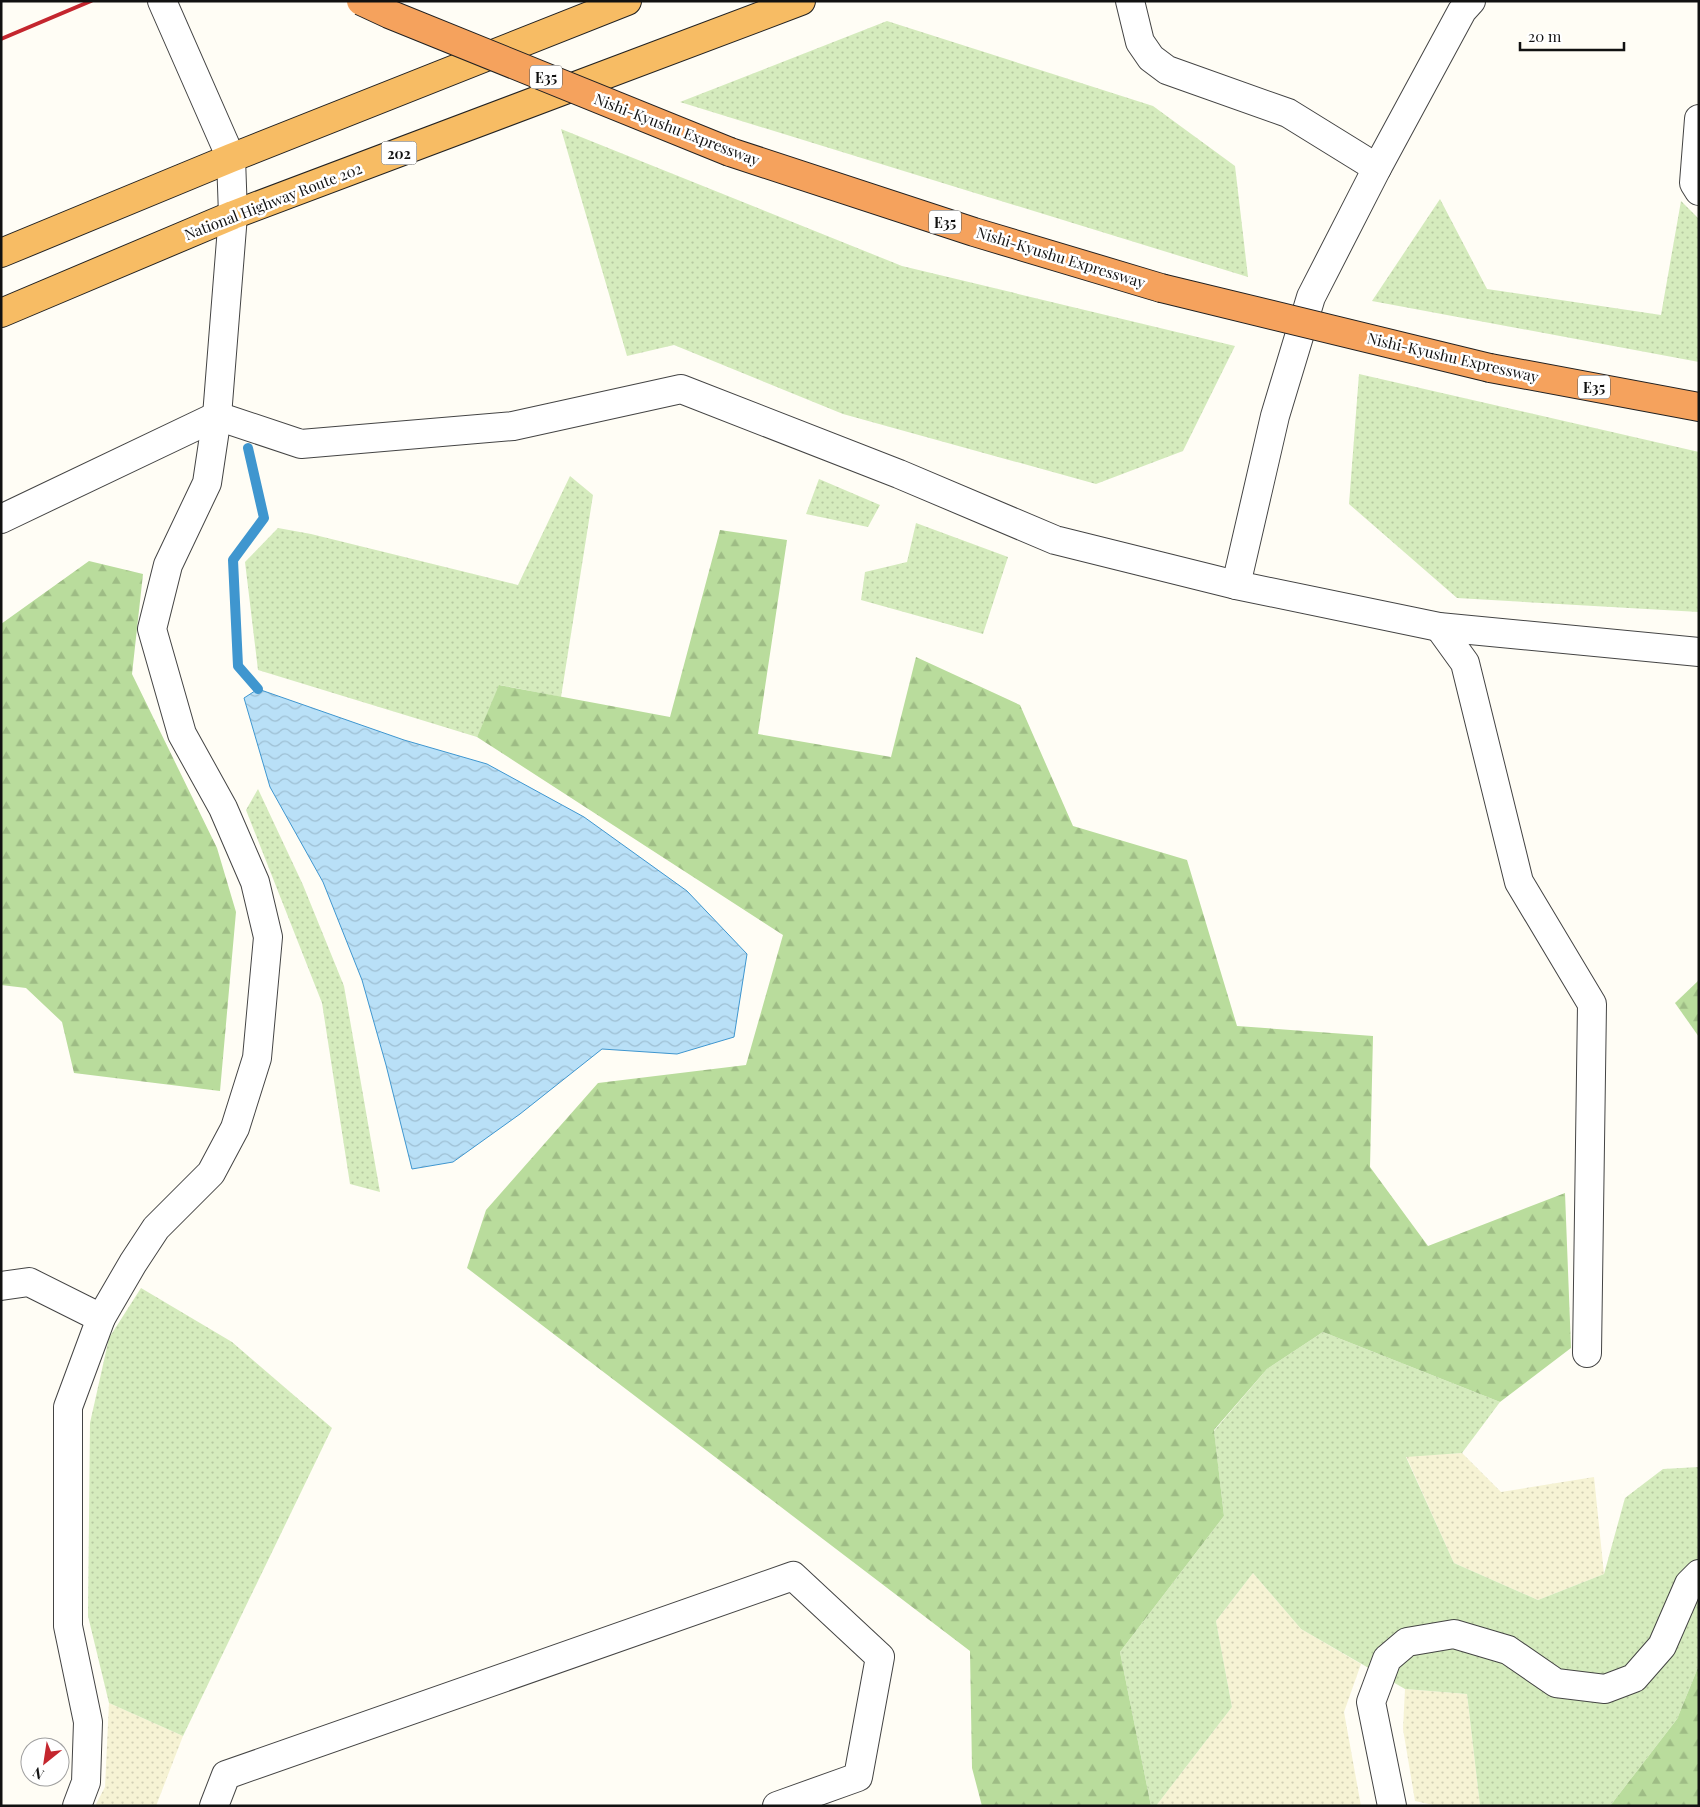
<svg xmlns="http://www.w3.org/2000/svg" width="1700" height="1807" viewBox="0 0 1700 1807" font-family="'Playfair Display',serif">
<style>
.farmland{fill:url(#farmland-dots)}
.grass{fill:url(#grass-dots)}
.forest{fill:url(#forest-firs)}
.water{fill:url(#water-waves);stroke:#3f96cf}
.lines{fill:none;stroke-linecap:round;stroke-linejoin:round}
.stream{stroke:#3f96cf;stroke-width:10}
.minor-casing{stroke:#444;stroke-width:30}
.trunk-casing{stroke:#222;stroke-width:30}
.motorway-casing{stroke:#222;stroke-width:30}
.minor{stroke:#fff;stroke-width:28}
.trunk{stroke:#f7bc64;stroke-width:28}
.motorway{stroke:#f5a25d;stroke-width:28}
.rail{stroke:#c4262e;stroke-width:4}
.motorway-bridge-casing{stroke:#222;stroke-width:30;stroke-linecap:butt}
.motorway-bridge{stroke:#f5a25d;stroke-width:28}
.labels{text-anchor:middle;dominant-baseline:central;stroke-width:5;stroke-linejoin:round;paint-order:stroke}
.shield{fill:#fff;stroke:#585858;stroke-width:1}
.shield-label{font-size:14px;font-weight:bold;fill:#111}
.street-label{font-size:15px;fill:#111;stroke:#fff}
</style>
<defs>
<pattern id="farmland-dots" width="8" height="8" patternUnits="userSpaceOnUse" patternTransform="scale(1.25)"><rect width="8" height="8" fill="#f6f3d4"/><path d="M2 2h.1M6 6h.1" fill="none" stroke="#d2cfb5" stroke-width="1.8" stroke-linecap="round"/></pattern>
<pattern id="grass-dots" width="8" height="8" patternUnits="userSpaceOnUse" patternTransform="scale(1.25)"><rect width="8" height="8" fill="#d5ebbd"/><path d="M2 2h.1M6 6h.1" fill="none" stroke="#b6c8a1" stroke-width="1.8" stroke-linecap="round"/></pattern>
<pattern id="forest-firs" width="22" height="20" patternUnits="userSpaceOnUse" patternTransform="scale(1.25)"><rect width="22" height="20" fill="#b9dc9c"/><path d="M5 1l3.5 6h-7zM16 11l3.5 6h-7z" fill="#9ebc85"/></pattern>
<pattern id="water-waves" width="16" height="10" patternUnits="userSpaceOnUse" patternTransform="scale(1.25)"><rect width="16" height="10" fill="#b9e0f7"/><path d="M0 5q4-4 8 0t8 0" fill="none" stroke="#9ebfd3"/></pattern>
</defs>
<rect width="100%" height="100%" fill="#fffdf5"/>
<g class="farmland">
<path d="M 1462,1453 L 1501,1492 L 1594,1477 L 1604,1574 L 1538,1600 L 1454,1563 L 1406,1456 Z"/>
<path d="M 1253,1573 L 1301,1629 L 1361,1664 L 1344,1712 L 1361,1806 L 1156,1806 L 1232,1707 L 1216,1621 Z"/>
<path d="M 1405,1689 L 1467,1694 L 1480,1806 L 1438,1806 L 1415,1801 L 1403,1729 Z"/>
<path d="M 109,1703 L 183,1736 L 156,1806 L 95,1806 L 105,1787 Z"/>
</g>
<g class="grass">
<path d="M 887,21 L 1153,106 L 1235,166 L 1248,277 L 680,102 Z"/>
<path d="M 561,129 L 902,266 L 1235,346 L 1183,451 L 1096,484 L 843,414 L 674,345 L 627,356 Z"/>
<path d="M 1440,199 L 1487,289 L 1661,315 L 1681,201 L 1699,219 L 1699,362 L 1372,301 Z"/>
<path d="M 1359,374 L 1699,452 L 1699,612 L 1457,598 L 1349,504 Z"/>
<path d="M 570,476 L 593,495 L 561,697 L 500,685 L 477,737 L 258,670 L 245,562 L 278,528 L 311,534 L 518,585 Z"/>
<path d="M 819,479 L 880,505 L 868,527 L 806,514 Z"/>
<path d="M 916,523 L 1008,557 L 983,634 L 861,600 L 865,572 L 907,562 Z"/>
<path d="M 258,789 L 303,885 L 344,986 L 380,1192 L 350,1184 L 322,1003 L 246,810 Z"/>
<path d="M 141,1288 L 232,1342 L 332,1428 L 183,1736 L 109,1703 L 88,1616 L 90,1423 L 109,1338 Z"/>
<path d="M 1323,1332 L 1500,1402 L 1462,1453 L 1406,1457 L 1454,1563 L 1538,1600 L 1604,1574 L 1625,1498 L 1663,1469 L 1699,1467 L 1699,1665 L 1677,1719 L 1610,1806 L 1480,1806 L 1467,1694 L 1405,1689 L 1301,1629 L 1253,1573 L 1216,1621 L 1232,1707 L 1156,1806 L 1151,1806 L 1120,1652 L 1224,1516 L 1214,1431 L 1267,1369 Z"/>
</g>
<g class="forest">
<path d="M 720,530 L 787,540 L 758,734 L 891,757 L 916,657 L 1020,705 L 1073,826 L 1187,860 L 1237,1026 L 1373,1036 L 1370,1167 L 1428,1246 L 1565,1193 L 1571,1348 L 1500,1402 L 1323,1332 L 1267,1369 L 1214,1430 L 1224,1516 L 1120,1652 L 1151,1806 L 982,1806 L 972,1768 L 970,1651 L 467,1268 L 486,1210 L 598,1083 L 746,1065 L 783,935 L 477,737 L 499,685 L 670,717 Z"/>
<path d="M 89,561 L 143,574 L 132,674 L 217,848 L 236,912 L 220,1091 L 74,1073 L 62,1022 L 26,988 L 1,985 L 1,624 Z"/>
<path d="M 1699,980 L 1699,1037 L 1675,1003 Z"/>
<path d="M 1699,1665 L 1699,1806 L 1610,1806 L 1677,1719 Z"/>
</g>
<path class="water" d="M 258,689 L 404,740 L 487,764 L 584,817 L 687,891 L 747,954 L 734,1037 L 677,1054 L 602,1049 L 520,1114 L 453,1162 L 412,1169 L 386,1065 L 362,980 L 323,882 L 270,787 L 244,698 Z"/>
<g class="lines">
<path class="stream" d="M 248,448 L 264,518 L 233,560 L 238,666 L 258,689"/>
<g class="minor-casing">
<g id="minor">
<path d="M 1130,1 L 1140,42 L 1151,58 L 1167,70 L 1288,113 L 1377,168"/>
<path d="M 1699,119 L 1694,183 L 1699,191"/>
<path d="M 1,519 L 217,416 L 301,444 L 513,426 L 681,389 L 899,474 L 1055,540 L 1236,585 L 1439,627 L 1699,652"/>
<path d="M 1236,585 L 1275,416 L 1311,297 L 1377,168 L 1462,11 L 1471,1"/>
<path d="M 1439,627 L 1465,663 L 1519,882 L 1592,1004 L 1587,1353"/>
<path d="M 1,1286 L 29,1282 L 101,1318"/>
<path d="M 77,1806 L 86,1782 L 88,1722 L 68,1626 L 68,1407 L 101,1318 L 133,1263 L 156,1228 L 211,1173 L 235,1128 L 257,1058 L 268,937 L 255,882 L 223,808 L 182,734 L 152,629 L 168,565 L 207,483 L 217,416 L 233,215 L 231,158 L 162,1"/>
<path d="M 214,1806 L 226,1775 L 793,1576 L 880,1657 L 858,1777 L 777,1806"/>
<path d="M 1392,1806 L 1371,1702 L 1387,1659 L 1407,1642 L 1454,1634 L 1508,1650 L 1556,1683 L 1605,1689 L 1634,1678 L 1662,1646 L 1689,1584 L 1699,1574"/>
</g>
</g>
<g class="trunk-casing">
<g id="trunk">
<path d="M 1,253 L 231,158 L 627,1"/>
<path d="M 1,313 L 233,215 L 801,1"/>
</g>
</g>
<g class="motorway-casing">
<g id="motorway">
<path d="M 730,152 L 974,232 L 1161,288"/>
<path d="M 1490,368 L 1699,407"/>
</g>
</g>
<use href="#minor" class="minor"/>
<use href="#trunk" class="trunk"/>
<use href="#motorway" class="motorway"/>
<path class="rail" d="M 1,39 L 91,1"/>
<g class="motorway-bridge-casing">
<g id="motorway-bridge">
<path d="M 361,1 L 389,14 L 730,152"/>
<path d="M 1161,288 L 1490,368"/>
</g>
</g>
<use href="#motorway-bridge" class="motorway-bridge"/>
</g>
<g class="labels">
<g class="shield">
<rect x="530" y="65.5" width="32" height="23" rx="4"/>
<rect x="381.5" y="141.5" width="35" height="23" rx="4"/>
<rect x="929" y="210.5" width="32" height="23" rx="4"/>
<rect x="1578" y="375.5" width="32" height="23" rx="4"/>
</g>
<g class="shield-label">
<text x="546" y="77">E35</text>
<text x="399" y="153">202</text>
<text x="945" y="222">E35</text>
<text x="1594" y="387">E35</text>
</g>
<g class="street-label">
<text transform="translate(677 129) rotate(21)">Nishi-Kyushu Expressway</text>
<text transform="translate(273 201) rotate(-21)">National Highway Route 202</text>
<text transform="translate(1061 257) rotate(17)">Nishi-Kyushu Expressway</text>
<text transform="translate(1453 357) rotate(13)">Nishi-Kyushu Expressway</text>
</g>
</g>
<rect width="1700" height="1807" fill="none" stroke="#111111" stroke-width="5"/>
<g transform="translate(45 1762) rotate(210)"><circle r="24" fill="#ffffff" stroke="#a0a0a0"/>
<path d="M0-4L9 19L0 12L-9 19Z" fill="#c4262e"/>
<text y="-8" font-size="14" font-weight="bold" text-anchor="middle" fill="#111111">N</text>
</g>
<path d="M1520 42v8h104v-8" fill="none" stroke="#111111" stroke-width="2.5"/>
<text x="1528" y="42" font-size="15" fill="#111111" stroke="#ffffff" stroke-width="4" paint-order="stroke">20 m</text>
</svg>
